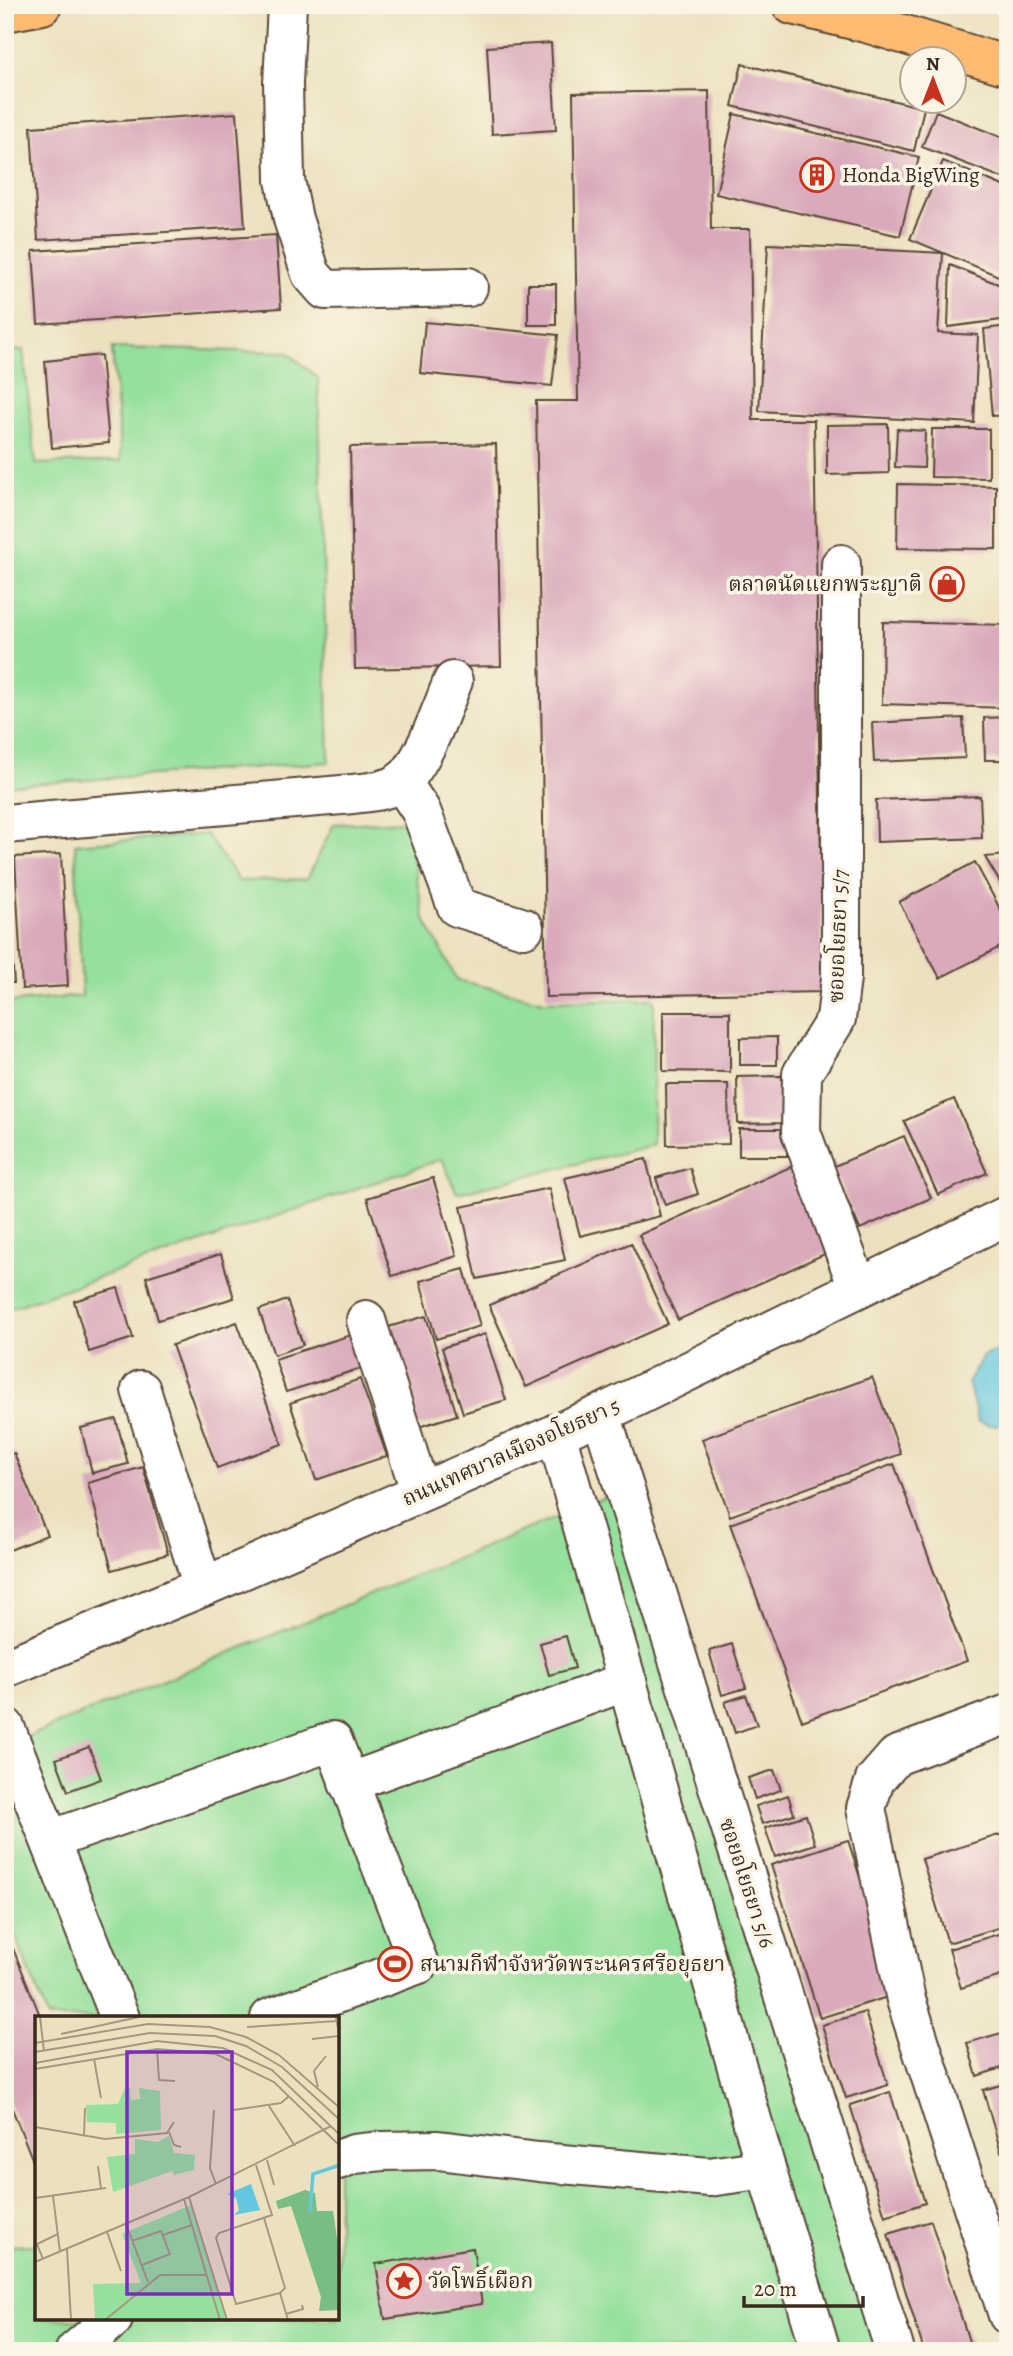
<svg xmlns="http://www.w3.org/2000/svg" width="1013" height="2356" viewBox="0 0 1013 2356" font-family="Alegreya,'Noto Serif Thai',serif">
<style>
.green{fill:#95e09c;stroke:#68855d;stroke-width:2}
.water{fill:#62c7df;stroke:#4e787e;stroke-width:2}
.building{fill:#daaabc}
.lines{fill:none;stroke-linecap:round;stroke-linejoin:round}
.minor-casing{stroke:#564536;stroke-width:42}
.major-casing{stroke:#564536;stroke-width:42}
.minor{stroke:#fff;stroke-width:38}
.major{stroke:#febb71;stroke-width:38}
.labels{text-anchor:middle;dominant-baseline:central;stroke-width:7;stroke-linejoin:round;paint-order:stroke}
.poi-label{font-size:21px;fill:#3b2a1e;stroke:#fcf5e5;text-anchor:start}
.street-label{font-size:21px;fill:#3b2a1e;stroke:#fcf5e5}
.inset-river{fill:none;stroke:#62c7df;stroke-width:3.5}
.inset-road{fill:none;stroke:#a5987f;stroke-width:2}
.view{fill:#7b2cbf;fill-opacity:0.15;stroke:#7b2cbf;stroke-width:3.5}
.inset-edge{fill:none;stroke:#3b2a1e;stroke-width:3.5}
</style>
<rect width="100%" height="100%" fill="#fcf5e5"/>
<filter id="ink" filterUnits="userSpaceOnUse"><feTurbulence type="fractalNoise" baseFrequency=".0143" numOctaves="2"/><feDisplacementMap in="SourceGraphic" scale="14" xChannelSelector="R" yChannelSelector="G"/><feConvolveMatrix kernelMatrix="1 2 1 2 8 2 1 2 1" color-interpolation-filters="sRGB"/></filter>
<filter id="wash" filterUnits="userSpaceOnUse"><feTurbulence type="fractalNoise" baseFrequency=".00686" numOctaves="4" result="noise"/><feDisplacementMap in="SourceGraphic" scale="28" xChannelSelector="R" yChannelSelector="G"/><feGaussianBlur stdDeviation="1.57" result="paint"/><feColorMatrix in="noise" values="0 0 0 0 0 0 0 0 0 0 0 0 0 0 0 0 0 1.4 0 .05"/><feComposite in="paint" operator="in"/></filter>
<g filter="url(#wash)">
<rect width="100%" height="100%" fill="#ece1bf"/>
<g class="green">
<path d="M 112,348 L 287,352 L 318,378 L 329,762 L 5,786 L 5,351 L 23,350 L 36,464 L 121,461 Z"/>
<path d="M 406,821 L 424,918 L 457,980 L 544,1001 L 654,999 L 653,1145 L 457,1193 L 442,1159 L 5,1310 L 5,1003 L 82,996 L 75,844 L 206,834 L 239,881 L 307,879 L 334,824 Z"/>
<path d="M 617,1492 L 883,2351 L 5,2351 L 5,2246 L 37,2245 L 37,2319 L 338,2319 L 338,2018 L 48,2018 L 5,1910 L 5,1746 Z"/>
</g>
<path class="water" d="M 1008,1347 L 1008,1423 L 996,1426 L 978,1422 L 968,1382 L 983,1356 Z"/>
<g id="blocks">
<g class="building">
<path d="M 551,43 L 556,130 L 492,134 L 487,47 Z"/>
<path d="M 742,64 L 924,108 L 914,151 L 732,106 Z"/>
<path d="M 709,91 L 711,229 L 750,229 L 753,420 L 814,420 L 823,992 L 546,997 L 536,401 L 578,401 L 573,93 Z"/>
<path d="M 936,111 L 1008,140 L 1008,180 L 922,147 Z"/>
<path d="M 237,113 L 245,227 L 38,240 L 31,127 Z"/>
<path d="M 734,114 L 919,157 L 900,236 L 716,194 Z"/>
<path d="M 943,161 L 1008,188 L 1008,280 L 910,239 Z"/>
<path d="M 276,235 L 281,308 L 38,324 L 33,251 Z"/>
<path d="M 768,244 L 943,253 L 938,333 L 978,335 L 974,423 L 759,411 Z"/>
<path d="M 950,265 L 1008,288 L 1008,319 L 948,327 Z"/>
<rect x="528" y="284" width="28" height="41"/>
<path d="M 425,322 L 558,335 L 552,386 L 420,373 Z"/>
<path d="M 1008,326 L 1008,415 L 992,416 L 984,329 Z"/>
<path d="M 101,355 L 109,443 L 52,448 L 45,361 Z"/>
<path d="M 888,424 L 889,473 L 827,475 L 827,425 Z"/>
<path d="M 897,429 L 925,431 L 924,468 L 895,467 Z"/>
<path d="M 932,429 L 989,429 L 989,478 L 931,477 Z"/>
<path d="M 496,444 L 501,666 L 355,669 L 350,447 Z"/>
<path d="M 898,484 L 996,486 L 996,549 L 897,548 Z"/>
<path d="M 883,622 L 1008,625 L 1008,708 L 882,704 Z"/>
<path d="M 1008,717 L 1008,760 L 985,760 L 984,718 Z"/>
<path d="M 963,718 L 965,758 L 874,762 L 872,723 Z"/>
<path d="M 980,796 L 982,838 L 877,842 L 876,800 Z"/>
<path d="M 61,854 L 68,986 L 22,989 L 15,857 Z"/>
<path d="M 1008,855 L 1008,896 L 985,857 Z"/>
<path d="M 975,862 L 1008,924 L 1008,943 L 940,978 L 899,902 Z"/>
<path d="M 5,929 L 10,929 L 14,983 L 5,983 Z"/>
<path d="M 663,1012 L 730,1012 L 730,1072 L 663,1071 Z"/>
<path d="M 777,1037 L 777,1065 L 740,1065 L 740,1038 Z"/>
<path d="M 782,1076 L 783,1123 L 738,1124 L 737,1077 Z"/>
<path d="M 666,1084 L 728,1084 L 729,1144 L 667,1145 Z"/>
<path d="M 954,1099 L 987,1173 L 938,1195 L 904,1121 Z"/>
<rect x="739" y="1129" width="48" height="27"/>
<path d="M 904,1136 L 931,1198 L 860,1229 L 832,1167 Z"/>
<path d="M 646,1159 L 660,1216 L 580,1236 L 565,1178 Z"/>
<path d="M 799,1163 L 838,1248 L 678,1320 L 639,1235 Z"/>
<path d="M 690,1168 L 698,1194 L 665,1205 L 656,1178 Z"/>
<path d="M 433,1178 L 457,1256 L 392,1276 L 367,1198 Z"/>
<path d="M 549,1188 L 565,1260 L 477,1279 L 461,1207 Z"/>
<path d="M 631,1243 L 668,1324 L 526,1387 L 489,1305 Z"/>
<path d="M 221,1254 L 234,1298 L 158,1320 L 146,1277 Z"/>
<path d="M 464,1269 L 480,1326 L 436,1339 L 420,1281 Z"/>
<path d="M 118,1288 L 133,1338 L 89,1352 L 74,1301 Z"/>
<path d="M 287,1300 L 303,1345 L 274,1355 L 259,1310 Z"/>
<path d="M 426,1316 L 457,1415 L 415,1428 L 385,1328 Z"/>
<path d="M 237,1322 L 282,1444 L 217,1468 L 172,1345 Z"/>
<path d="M 354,1334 L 365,1367 L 286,1392 L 275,1359 Z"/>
<path d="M 485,1334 L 506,1400 L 463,1413 L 442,1348 Z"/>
<path d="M 872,1377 L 901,1454 L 730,1516 L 702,1439 Z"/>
<path d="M 360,1379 L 387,1456 L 316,1480 L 290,1403 Z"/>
<path d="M 116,1419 L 128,1464 L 92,1473 L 81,1428 Z"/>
<path d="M 14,1453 L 47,1535 L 5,1552 L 5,1457 Z"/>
<path d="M 894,1464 L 967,1661 L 802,1721 L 730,1524 Z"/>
<path d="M 143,1467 L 168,1554 L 112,1570 L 88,1483 Z"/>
<path d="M 566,1636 L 575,1668 L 549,1675 L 540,1643 Z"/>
<path d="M 732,1644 L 746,1688 L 722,1695 L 709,1651 Z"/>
<path d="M 746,1695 L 757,1725 L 735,1733 L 725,1702 Z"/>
<path d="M 89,1747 L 101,1779 L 68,1791 L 56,1759 Z"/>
<path d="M 774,1770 L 781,1790 L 755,1799 L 748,1778 Z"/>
<path d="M 788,1795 L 794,1814 L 762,1824 L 756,1806 Z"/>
<path d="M 806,1815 L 815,1844 L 775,1857 L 765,1828 Z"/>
<path d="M 1008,1832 L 1008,1925 L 948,1943 L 922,1859 Z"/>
<path d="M 848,1840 L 897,1994 L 820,2018 L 771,1865 Z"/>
<path d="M 1008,1931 L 1008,1974 L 961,1988 L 949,1949 Z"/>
<path d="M 12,1946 L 41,2018 L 37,2018 L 37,2171 L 5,2091 L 5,1949 Z"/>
<path d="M 865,2012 L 888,2085 L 846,2098 L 822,2025 Z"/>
<path d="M 1008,2031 L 1008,2066 L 977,2076 L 967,2043 Z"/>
<path d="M 1008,2083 L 1008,2151 L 1001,2152 L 983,2090 Z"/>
<path d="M 890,2092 L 925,2203 L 885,2216 L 850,2105 Z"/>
<path d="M 931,2221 L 972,2351 L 924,2351 L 888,2234 Z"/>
<path d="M 473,2248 L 482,2304 L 385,2319 L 376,2264 Z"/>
</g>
</g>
</g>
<g filter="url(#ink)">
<use href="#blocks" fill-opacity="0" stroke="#564536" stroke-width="2"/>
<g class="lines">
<g class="minor-casing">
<g id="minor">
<path d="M 287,5 L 283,83 L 285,180 L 293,219 L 311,274 L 325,290 L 468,287"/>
<path d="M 841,564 L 841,978 L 836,1019 L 802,1074 L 801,1132 L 858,1288"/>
<path d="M 401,781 L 421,811 L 457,907 L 524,928"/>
<path d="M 5,824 L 353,794 C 369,792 388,791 401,782 C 423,765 442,707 453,681"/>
<path d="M 366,1320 L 420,1491"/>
<path d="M 141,1390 L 203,1587"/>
<path d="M 601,1414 L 895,2351"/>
<path d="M 556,1433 L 766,2169 L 821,2351"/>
<path d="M 5,1668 L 203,1587 L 601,1414 L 1008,1215"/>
<path d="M 1008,1714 L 896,1756 L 875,1780 L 866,1808 L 906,2000 L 1008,2315"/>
<path d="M 5,1727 L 120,2018"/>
<path d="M 348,1783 L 627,1681"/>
<path d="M 50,1840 L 333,1741 L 419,1964 L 270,2018"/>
<path d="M 338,2160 L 354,2154 L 382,2151 L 438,2150 L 539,2162 L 709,2177 L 766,2169"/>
<path d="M 75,2351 L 113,2319"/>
</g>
</g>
<g class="major-casing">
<g id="major">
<path d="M 792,5 L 866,23 L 1008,66"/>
<path d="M 5,12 L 42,5"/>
</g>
</g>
<use href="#minor" class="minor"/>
<use href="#major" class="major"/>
</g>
</g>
<defs>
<g id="building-ring" transform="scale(1.75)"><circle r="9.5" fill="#fcf5e5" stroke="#c8321e" stroke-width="1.5"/><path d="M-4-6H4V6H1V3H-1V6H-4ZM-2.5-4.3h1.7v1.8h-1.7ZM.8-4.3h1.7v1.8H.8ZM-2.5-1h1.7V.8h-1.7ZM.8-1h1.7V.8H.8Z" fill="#c8321e"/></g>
<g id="shop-ring" transform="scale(1.75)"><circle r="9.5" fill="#fcf5e5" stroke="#c8321e" stroke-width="1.5"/><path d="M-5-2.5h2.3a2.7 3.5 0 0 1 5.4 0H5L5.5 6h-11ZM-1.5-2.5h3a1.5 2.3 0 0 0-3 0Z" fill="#c8321e"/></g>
<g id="stadium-ring" transform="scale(1.75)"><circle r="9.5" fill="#fcf5e5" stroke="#c8321e" stroke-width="1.5"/><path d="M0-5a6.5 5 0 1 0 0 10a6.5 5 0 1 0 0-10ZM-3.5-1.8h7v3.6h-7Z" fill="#c8321e"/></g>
<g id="sight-ring" transform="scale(1.75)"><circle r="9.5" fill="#fcf5e5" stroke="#c8321e" stroke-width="1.5"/><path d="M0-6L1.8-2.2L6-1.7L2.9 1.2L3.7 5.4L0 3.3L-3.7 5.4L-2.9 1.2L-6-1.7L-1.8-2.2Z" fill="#c8321e"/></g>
</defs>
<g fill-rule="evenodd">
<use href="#building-ring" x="817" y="175"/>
<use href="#shop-ring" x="947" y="584"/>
<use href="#stadium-ring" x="395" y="1964"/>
<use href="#sight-ring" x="404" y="2281"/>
</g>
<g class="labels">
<g class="poi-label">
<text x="842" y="175">Honda BigWing</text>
<text x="922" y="584" text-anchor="end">ตลาดนัดแยกพระญาติ</text>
<text x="420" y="1964">สนามกีฬาจังหวัดพระนครศรีอยุธยา</text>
<text x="428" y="2281">วัดโพธิ์เผือก</text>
</g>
<g class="street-label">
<text transform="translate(838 936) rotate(-88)">ซอยอโยธยา 5/7</text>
<text transform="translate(511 1452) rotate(-24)">ถนนเทศบาลเมืองอโยธยา 5</text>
<text transform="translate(747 1883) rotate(72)">ซอยอโยธยา 5/6</text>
</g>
</g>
<g transform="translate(35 2016)">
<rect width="304" height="304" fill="#ece1bf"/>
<path d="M 90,72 L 95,72 L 96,84 L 105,83 L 104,72 L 125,75 L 126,114 L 81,118 L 81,107 L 52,106 L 51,89 L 83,88 ZM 134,120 L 139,137 L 160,139 L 159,154 L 139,159 L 137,155 L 78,176 L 72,141 L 100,138 L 100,123 L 123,126 ZM 156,189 L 191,304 L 60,304 L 58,268 L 106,267 L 87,218 Z" fill="#95e09c"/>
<path d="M 270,174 L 280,177 L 282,195 L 298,195 L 303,229 L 303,294 L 284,295 L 286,281 L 256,190 L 243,193 L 241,185 Z" fill="#78be84"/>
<path d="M 216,168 L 225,194 L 199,199 L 204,194 L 201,182 L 192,178 Z" fill="#62c7df"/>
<path class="inset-river" d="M 275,196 L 278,158 L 305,149"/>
<path class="inset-road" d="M 5,1 L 9,35M 301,1 L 305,24M 212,11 L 302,5M 26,18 L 104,1M 277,23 L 304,20M 0,27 L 113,8 L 175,11 L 211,21 L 244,39 L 305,92M 122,33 L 124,64 L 140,65M 0,36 L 115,17 L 180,20 L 211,30 L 247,51 L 305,104M 59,43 L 66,82M 0,47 L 122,25 L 188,32 L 237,54 L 305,119M 0,53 L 122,33 L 181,38 L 239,66 L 305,130M 283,71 L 279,55 L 291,40M 234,90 L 260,130M 179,94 L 175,152 L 181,168M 198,94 L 246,87 L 254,80M 0,111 L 70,123 L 132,117 L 139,106M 134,116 L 139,129 L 146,131M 49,120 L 50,92M 232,144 L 239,169M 221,149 L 237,199 L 184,217 L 181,222 L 201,288 L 245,277 L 253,304M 63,150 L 66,173M 18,180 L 25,236M 154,181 L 192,304M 0,182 L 71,172M 149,183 L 185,304M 229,202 L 250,272 L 245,277M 91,208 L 113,266M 72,216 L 86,255M 128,219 L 157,209M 97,225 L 126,215 L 135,238 L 107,249M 32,233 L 36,304M 8,243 L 2,228 L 23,218M 0,246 L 154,181 L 296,110M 251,298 L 268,293 L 267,289M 70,304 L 125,259 L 171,259"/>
<path class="view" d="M 92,36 L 197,36 L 197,278 L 92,278 Z"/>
<rect width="304" height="304" class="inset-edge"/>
</g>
<rect width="1013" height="2356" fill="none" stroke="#fcf5e5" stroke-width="28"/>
<g transform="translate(933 80)"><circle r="33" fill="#fcf5e5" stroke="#afa495" stroke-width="2"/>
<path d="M0-5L12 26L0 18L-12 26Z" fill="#c8321e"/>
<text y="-10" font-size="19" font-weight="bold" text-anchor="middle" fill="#3b2a1e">N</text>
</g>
<path d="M744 2296v10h119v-10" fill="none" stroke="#3b2a1e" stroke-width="3.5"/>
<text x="754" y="2296" font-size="21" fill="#3b2a1e" stroke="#fcf5e5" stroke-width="5" paint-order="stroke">20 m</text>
</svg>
